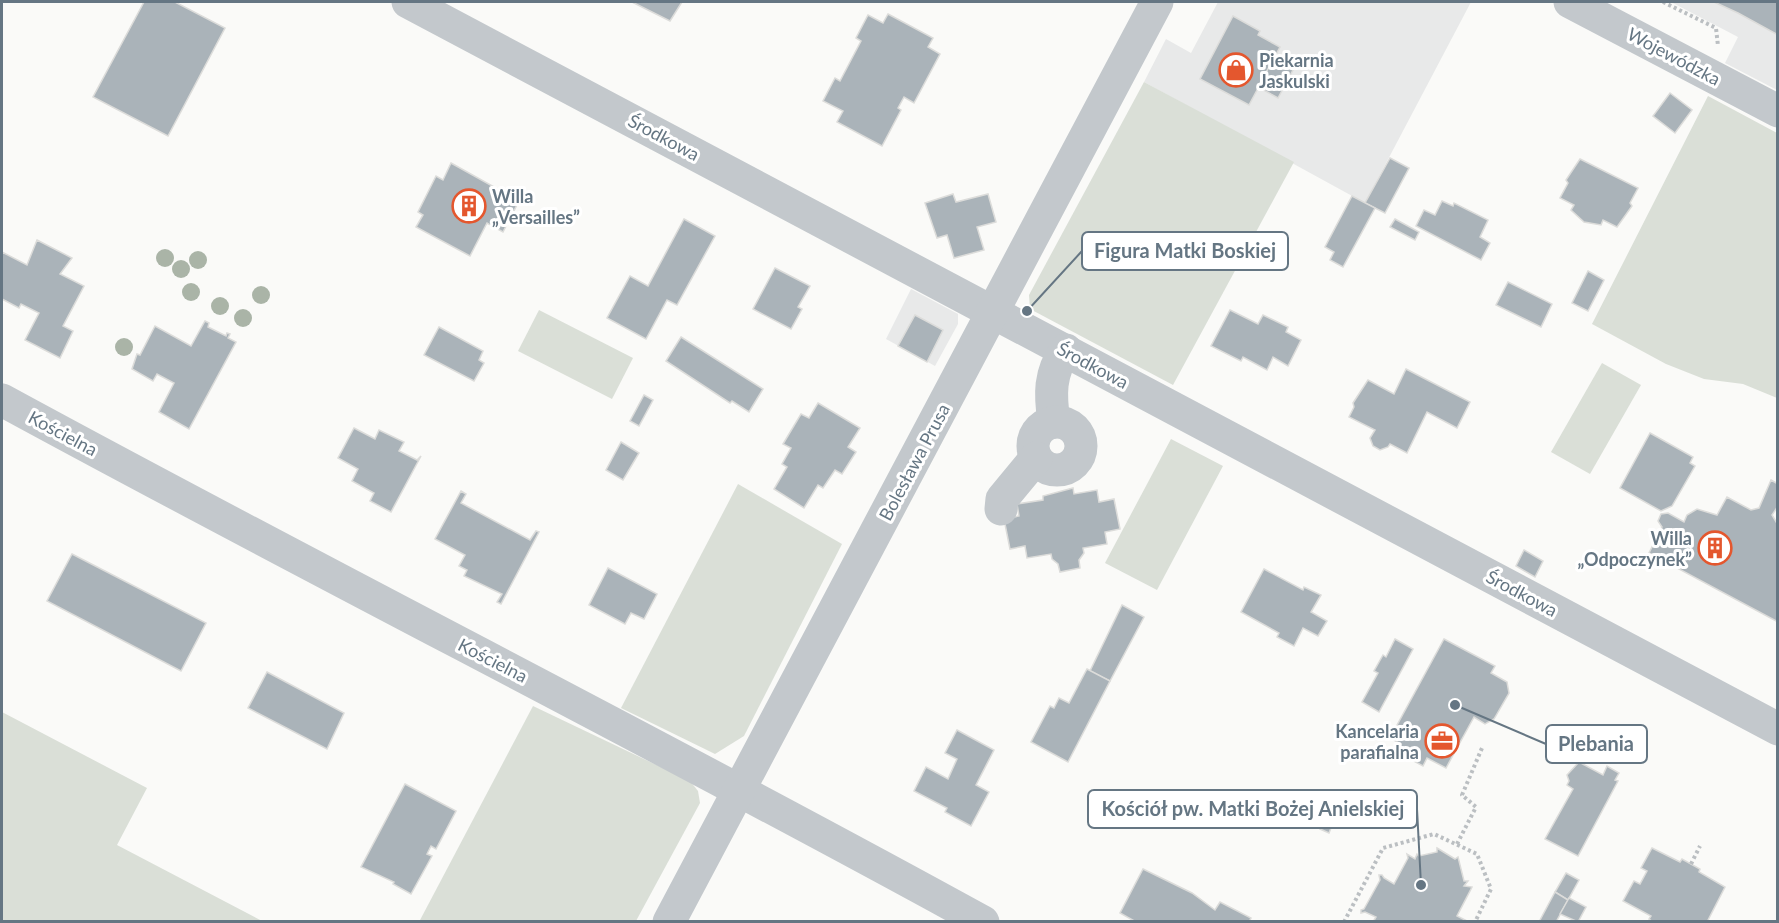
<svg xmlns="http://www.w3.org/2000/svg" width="1779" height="923" viewBox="0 0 1779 923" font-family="Lato,sans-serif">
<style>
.built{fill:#e8e9e9}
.green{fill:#dadfd7}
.building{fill:#aab3b9;stroke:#dcdcda;stroke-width:1.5}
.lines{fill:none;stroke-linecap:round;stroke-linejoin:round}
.path{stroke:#bbbfc2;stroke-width:4;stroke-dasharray:3 3;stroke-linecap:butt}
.minor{stroke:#c3c8cc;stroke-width:33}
.tree{fill:#aab4a7}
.labels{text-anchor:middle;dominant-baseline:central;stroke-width:6;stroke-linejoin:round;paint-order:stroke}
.street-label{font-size:18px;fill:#657683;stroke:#fff}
.poi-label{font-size:18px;font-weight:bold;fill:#657683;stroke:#fff;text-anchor:start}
.leader{fill:none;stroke:#657683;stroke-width:2}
.callout-dot{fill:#657683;stroke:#fff;stroke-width:2}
.callout{fill:#fff;stroke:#657683;stroke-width:2}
.callout-label{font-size:20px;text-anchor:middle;font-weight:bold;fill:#657683}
</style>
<rect width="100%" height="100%" fill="#fafaf8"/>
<g class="built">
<path d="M 1218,2 L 1471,2 L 1365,203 L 1144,82 L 1166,39 L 1191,53 Z"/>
<path d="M 1671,2 L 1777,2 L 1777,90 L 1725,63 L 1738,37 Z"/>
<path d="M 911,289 L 958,314 L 958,324 L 935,366 L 886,339 Z"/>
</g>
<g class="green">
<path d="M 1144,82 L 1294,162 L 1173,385 L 1030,309 L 1029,295 Z"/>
<path d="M 1708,96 L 1777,133 L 1777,398 L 1743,384 L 1704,379 L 1666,364 L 1592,324 Z"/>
<path d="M 539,310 L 633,358 L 612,399 L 518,351 Z"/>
<path d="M 1602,363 L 1641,385 L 1590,474 L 1551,452 Z"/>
<path d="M 1171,439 L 1223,466 L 1157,590 L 1105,563 Z"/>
<path d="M 738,484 L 842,544 L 744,736 L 715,754 L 621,708 Z"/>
<path d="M 533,706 L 690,781 L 698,791 L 700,803 L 636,921 L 419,922 Z"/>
<path d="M 2,712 L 147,788 L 117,845 L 262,921 L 2,921 Z"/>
</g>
<g class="building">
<path d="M 144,2 L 175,2 L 225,28 L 168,136 L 93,97 Z"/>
<path d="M 632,2 L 682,2 L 670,21 Z"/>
<path d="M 1714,2 L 1778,2 L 1778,35 L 1738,13 Z"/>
<path d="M 888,14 L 933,38 L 928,47 L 940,54 L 914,103 L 904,97 L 898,108 L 901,110 L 882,146 L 837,122 L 843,111 L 823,101 L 835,78 L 840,81 L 861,41 L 856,38 L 868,15 L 883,23 Z"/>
<path d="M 1233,16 L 1260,31 L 1258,35 L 1280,47 L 1249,105 L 1200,79 Z"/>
<path d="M 1273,60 L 1293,70 L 1278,98 L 1258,87 Z"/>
<path d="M 1670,93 L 1692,110 L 1675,133 L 1653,116 Z"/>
<path d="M 1390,158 L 1409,168 L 1385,213 L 1365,203 Z"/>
<path d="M 1580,159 L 1638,188 L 1630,203 L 1632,206 L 1617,227 L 1603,220 L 1601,225 L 1584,222 L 1571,210 L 1574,205 L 1560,198 L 1568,183 L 1566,180 Z"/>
<path d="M 451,163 L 519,201 L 503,232 L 487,223 L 470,256 L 416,227 L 423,215 L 418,212 L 436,176 L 443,180 Z"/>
<path d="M 953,194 L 956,202 L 988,194 L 996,222 L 977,227 L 984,250 L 954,258 L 947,235 L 937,238 L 925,203 Z"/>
<path d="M 1352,196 L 1375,208 L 1343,267 L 1330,260 L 1334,252 L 1325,247 Z"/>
<path d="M 1442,201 L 1453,206 L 1454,203 L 1488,220 L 1480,237 L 1490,243 L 1481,260 L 1416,226 L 1424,210 L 1435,215 Z"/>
<path d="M 684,219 L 715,236 L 677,305 L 667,300 L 646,339 L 607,318 L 630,276 L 648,286 Z"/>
<path d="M 1395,219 L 1419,232 L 1415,240 L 1390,227 Z"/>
<path d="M 37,240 L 72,258 L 60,274 L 84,286 L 63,326 L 73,331 L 60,358 L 25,340 L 39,313 L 21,304 L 19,308 L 2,299 L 2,252 L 27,265 Z"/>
<path d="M 775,268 L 810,286 L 798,307 L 802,309 L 791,329 L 753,309 Z"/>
<path d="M 1588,271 L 1604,280 L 1588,311 L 1572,303 Z"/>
<path d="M 1508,282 L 1552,304 L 1541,327 L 1496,305 Z"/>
<path d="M 1230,310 L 1258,324 L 1263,315 L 1288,327 L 1286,332 L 1301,340 L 1288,366 L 1273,357 L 1267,370 L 1243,357 L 1241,361 L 1211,346 Z"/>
<path d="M 915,315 L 943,330 L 927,362 L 898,346 Z"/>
<path d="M 205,321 L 209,323 L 208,327 L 226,336 L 227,333 L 230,334 L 228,338 L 236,342 L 189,429 L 159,412 L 174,383 L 157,374 L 153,381 L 132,369 L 137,354 L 140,355 L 155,326 L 191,346 Z"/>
<path d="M 439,327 L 483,351 L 479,360 L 484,363 L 474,381 L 424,355 Z"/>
<path d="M 681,337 L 763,389 L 749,412 L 732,401 L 730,403 L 666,361 Z"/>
<path d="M 1406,369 L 1470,402 L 1457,428 L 1427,412 L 1407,453 L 1390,444 L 1388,447 L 1380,450 L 1373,446 L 1370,438 L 1375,430 L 1349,417 L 1354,407 L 1353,403 L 1368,380 L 1394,394 Z"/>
<path d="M 644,395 L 653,400 L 639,426 L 630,421 Z"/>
<path d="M 818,403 L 860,428 L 848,447 L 856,452 L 842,474 L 835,470 L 823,488 L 818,485 L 804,508 L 774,489 L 787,467 L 782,464 L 791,448 L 783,444 L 801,414 L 809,418 Z"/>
<path d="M 354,428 L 375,439 L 379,430 L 404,442 L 399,451 L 417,460 L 421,456 L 391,512 L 370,501 L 374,493 L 352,481 L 358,469 L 338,458 Z"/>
<path d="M 1650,433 L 1693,457 L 1690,463 L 1695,466 L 1672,506 L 1661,511 L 1620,488 Z"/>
<path d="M 621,442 L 639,453 L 623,480 L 606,470 Z"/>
<path d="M 1771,480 L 1778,484 L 1778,506 L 1772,515 L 1778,525 L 1778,622 L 1649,553 L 1662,527 L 1658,521 L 1661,514 L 1668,513 L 1684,522 L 1687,515 L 1697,509 L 1717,515 L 1727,497 L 1751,510 L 1759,508 Z"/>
<path d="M 1073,488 L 1074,494 L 1097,490 L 1099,502 L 1114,499 L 1120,529 L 1105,532 L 1107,544 L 1083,548 L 1084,553 L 1079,560 L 1080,568 L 1060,572 L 1058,564 L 1052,559 L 1051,554 L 1027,558 L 1025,546 L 1010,549 L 1004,519 L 1019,516 L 1017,504 L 1043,500 L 1043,496 Z"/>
<path d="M 461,491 L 466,494 L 461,503 L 530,540 L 536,531 L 539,532 L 501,604 L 497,602 L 502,594 L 464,576 L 467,570 L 459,566 L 465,555 L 435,539 Z"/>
<path d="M 1524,550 L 1543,561 L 1535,577 L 1516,566 Z"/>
<path d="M 72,554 L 206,623 L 181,671 L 47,601 Z"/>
<path d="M 608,568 L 657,594 L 644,619 L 631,613 L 625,624 L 589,605 Z"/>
<path d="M 1264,569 L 1303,590 L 1304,587 L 1321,595 L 1311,612 L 1327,621 L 1318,636 L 1303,628 L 1294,646 L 1277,637 L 1279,633 L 1241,612 Z"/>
<path d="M 1122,605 L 1144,617 L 1110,681 L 1090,671 Z"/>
<path d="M 1395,639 L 1413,649 L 1379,712 L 1362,702 L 1378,673 L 1374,671 L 1383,655 L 1386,657 Z"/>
<path d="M 1444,639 L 1495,666 L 1491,673 L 1507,682 L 1509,693 L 1494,719 L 1485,724 L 1474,717 L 1446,768 L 1427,758 L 1423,766 L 1397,752 L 1401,744 L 1390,738 Z"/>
<path d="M 1087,669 L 1110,681 L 1068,762 L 1031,742 L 1050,706 L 1054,708 L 1059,698 L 1069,703 Z"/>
<path d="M 267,672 L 344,713 L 327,749 L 248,708 Z"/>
<path d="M 957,730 L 994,750 L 976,785 L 989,792 L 971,826 L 945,812 L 947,808 L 914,791 L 926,767 L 948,779 L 957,759 L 945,753 Z"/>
<path d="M 1579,762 L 1603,775 L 1607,766 L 1619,773 L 1615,780 L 1618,781 L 1578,856 L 1545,839 L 1573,789 L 1567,785 L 1569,781 L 1567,775 Z"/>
<path d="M 405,784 L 456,811 L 436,849 L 431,846 L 427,854 L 432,856 L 411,894 L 393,884 L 394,882 L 361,867 Z"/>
<path d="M 1326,814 L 1335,818 L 1329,833 L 1320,829 Z"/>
<path d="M 1437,848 L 1455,859 L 1458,857 L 1464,881 L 1468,881 L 1464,886 L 1472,887 L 1457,916 L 1469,922 L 1373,922 L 1376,917 L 1365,912 L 1361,913 L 1361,910 L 1364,909 L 1380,880 L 1379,875 L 1382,875 L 1384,878 L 1394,884 L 1408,858 L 1407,854 L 1415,859 L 1417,854 L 1419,856 L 1437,852 Z"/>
<path d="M 1652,848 L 1680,862 L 1682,859 L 1700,869 L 1699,872 L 1725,887 L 1707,922 L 1653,922 L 1649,919 L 1651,916 L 1623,901 L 1634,881 L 1640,884 L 1647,871 L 1641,868 Z"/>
<path d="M 1143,869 L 1192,893 L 1215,910 L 1220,902 L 1251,918 L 1249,922 L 1136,922 L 1120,913 Z"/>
<path d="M 1566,873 L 1579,880 L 1568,900 L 1555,892 Z"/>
<path d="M 1555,892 L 1568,900 L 1556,922 L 1539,922 Z"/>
<path d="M 1569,898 L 1586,907 L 1578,922 L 1560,914 Z"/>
</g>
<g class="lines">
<g class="path">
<path d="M 1663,2 L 1716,28 L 1718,46"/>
<path d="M 1457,844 L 1476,807 L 1462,795 L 1482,748"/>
<path d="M 1691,864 L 1700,846"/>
<path d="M 1344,922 L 1383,848 L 1434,834 L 1477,854 L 1491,889 L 1475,922"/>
</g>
<g class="minor">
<path d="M 408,2 L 1778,729"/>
<path d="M 1570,2 L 1778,111"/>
<path d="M 2,400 C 327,577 658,743 983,922"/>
<path d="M 1054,422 C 1050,395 1049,373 1066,350"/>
<circle cx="1057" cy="446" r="24"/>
<path d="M 1001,509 L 1002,499 L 1036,458"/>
<path d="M 669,922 L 1157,2"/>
</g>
</g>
<g class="tree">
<circle cx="165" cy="258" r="9"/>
<circle cx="198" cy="260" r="9"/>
<circle cx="181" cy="269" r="9"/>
<circle cx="191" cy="292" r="9"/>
<circle cx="261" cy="295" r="9"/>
<circle cx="220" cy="306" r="9"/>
<circle cx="243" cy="318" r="9"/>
<circle cx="124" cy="347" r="9"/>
</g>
<defs>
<g id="shop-ring" transform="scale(1.725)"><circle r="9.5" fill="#fff" stroke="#e4572e" stroke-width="1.5"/><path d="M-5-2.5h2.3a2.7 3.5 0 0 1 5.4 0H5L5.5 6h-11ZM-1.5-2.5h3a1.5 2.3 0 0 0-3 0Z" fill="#e4572e"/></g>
<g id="building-ring" transform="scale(1.725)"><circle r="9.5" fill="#fff" stroke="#e4572e" stroke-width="1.5"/><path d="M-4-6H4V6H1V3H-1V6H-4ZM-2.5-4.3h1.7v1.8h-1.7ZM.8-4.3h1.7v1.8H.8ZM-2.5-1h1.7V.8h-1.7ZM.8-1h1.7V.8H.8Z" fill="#e4572e"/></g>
<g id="office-ring" transform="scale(1.725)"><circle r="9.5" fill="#fff" stroke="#e4572e" stroke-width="1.5"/><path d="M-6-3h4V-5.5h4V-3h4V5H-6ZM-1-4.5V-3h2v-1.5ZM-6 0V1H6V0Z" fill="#e4572e"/></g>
</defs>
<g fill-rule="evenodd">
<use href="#shop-ring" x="1236" y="70"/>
<use href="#building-ring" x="469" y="206"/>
<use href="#building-ring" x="1715" y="548"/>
<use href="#office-ring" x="1442" y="741"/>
</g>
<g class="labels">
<g class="street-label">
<text transform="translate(1674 56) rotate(28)">Wojewódzka</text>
<text transform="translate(664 137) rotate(28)">Środkowa</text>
<text transform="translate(1093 365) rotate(28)">Środkowa</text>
<text transform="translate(63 433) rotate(28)">Kościelna</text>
<text transform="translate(914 462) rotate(-62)">Bolesława Prusa</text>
<text transform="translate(1522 593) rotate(28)">Środkowa</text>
<text transform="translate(493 660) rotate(27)">Kościelna</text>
</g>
<g class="poi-label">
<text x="1259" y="60">Piekarnia<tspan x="1259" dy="21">Jaskulski</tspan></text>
<text x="492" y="196">Willa<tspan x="492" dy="21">„Versailles”</tspan></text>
<text x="1692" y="538" text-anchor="end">Willa<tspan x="1692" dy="21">„Odpoczynek”</tspan></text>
<text x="1419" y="731" text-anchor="end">Kancelaria<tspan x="1419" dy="21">parafialna</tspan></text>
</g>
</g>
<path class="leader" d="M1027 311L1082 251M1455 705L1546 744M1421 885L1417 809"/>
<g class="callout-dot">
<circle cx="1027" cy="311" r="6"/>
<circle cx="1455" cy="705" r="6"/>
<circle cx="1421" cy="885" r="6"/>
</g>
<g class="callout">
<rect x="1082" y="232" width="206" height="38" rx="6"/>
<rect x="1546" y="725" width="101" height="38" rx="6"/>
<rect x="1088" y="790" width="329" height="38" rx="6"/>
</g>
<g class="callout-label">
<text x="1185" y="258">Figura Matki Boskiej</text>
<text x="1596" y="751">Plebania</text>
<text x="1253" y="816">Kościół pw. Matki Bożej Anielskiej</text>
</g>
<rect width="1779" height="923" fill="none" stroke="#657683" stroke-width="6"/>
</svg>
